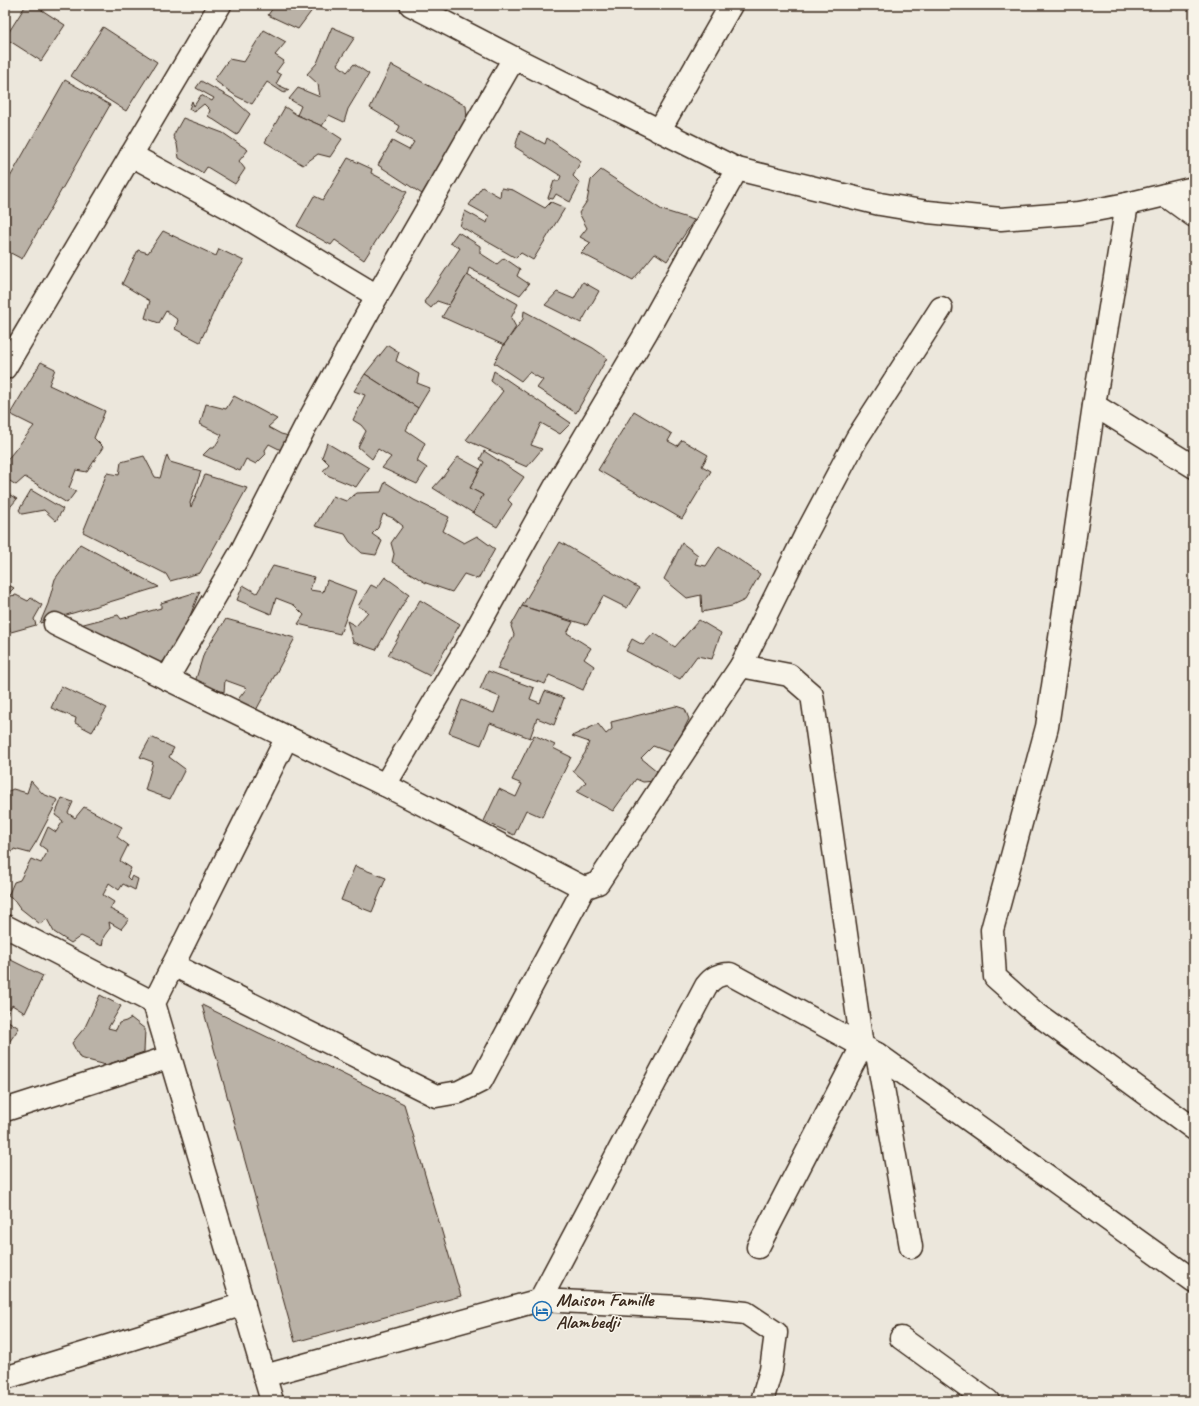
<svg xmlns="http://www.w3.org/2000/svg" width="1199" height="1406" viewBox="0 0 1199 1406" font-family="Caveat,sans-serif">
<style>
.building{fill:#bab2a7;stroke:#3b2a1e}
.lines{fill:none;stroke-linecap:round;stroke-linejoin:round}
.minor-casing{stroke:#3b2a1e;stroke-width:25}
.minor{stroke:#f7f3e8;stroke-width:22}
.labels{text-anchor:middle;dominant-baseline:central;stroke-width:3;stroke-linejoin:round;paint-order:stroke}
.poi-label{font-size:19px;font-weight:bold;fill:#3b2a1e;stroke:#f7f3e8;text-anchor:start}
</style>
<rect width="100%" height="100%" fill="#ece7dc"/>
<filter id="ink" filterUnits="userSpaceOnUse"><feTurbulence type="fractalNoise" baseFrequency=".025" numOctaves="2"/><feDisplacementMap in="SourceGraphic" scale="8" xChannelSelector="R" yChannelSelector="G"/><feConvolveMatrix kernelMatrix="1 2 1 2 8 2 1 2 1" color-interpolation-filters="sRGB"/></filter>
<g filter="url(#ink)">
<g class="building">
<path d="M 26,5 L 34,5 L 65,25 L 41,61 L 5,38 Z"/>
<path d="M 275,5 L 307,5 L 313,9 L 298,29 L 268,15 Z"/>
<path d="M 103,27 L 157,62 L 126,111 L 71,76 Z"/>
<path d="M 332,27 L 355,37 L 337,64 L 347,72 L 354,64 L 369,74 L 348,109 L 344,122 L 329,115 L 322,126 L 297,115 L 301,106 L 289,99 L 298,88 L 320,97 L 318,84 L 307,74 L 317,63 Z"/>
<path d="M 264,30 L 286,42 L 275,55 L 284,61 L 276,72 L 281,75 L 276,84 L 289,90 L 284,93 L 267,82 L 252,104 L 236,96 L 214,80 L 229,59 L 244,62 Z"/>
<path d="M 391,65 L 466,106 L 467,118 L 422,194 L 378,165 L 392,141 L 409,150 L 414,142 L 397,133 L 400,126 L 370,108 Z"/>
<path d="M 65,80 L 110,105 L 22,259 L 5,250 L 5,186 Z"/>
<path d="M 201,81 L 233,99 L 250,114 L 237,135 L 208,116 L 210,110 L 204,104 L 194,112 L 189,109 L 192,101 L 194,106 L 201,95 L 212,101 L 214,98 L 196,88 Z"/>
<path d="M 285,107 L 297,115 L 322,126 L 342,139 L 330,157 L 318,154 L 303,165 L 265,142 Z"/>
<path d="M 183,118 L 223,133 L 248,150 L 239,161 L 245,169 L 235,184 L 207,167 L 203,173 L 179,158 L 177,144 L 173,136 Z"/>
<path d="M 520,131 L 545,144 L 547,138 L 581,161 L 573,176 L 580,183 L 570,202 L 556,194 L 553,199 L 548,198 L 554,181 L 559,181 L 561,176 L 515,147 Z"/>
<path d="M 348,158 L 372,169 L 371,173 L 407,192 L 364,260 L 335,240 L 331,245 L 297,226 L 314,196 L 323,200 Z"/>
<path d="M 601,170 L 662,210 L 694,220 L 667,261 L 655,253 L 633,280 L 581,253 L 591,243 L 580,237 L 587,228 L 579,213 L 587,201 L 591,180 Z"/>
<path d="M 482,187 L 500,197 L 501,188 L 513,190 L 545,208 L 551,202 L 565,208 L 533,260 L 521,253 L 516,258 L 460,226 L 465,211 L 487,223 L 489,216 L 469,205 Z"/>
<path d="M 163,231 L 216,256 L 219,249 L 244,261 L 223,292 L 200,342 L 175,329 L 178,320 L 166,311 L 159,323 L 145,318 L 150,301 L 122,284 L 138,250 L 148,253 Z"/>
<path d="M 458,232 L 480,246 L 480,253 L 497,264 L 504,258 L 520,269 L 517,276 L 529,284 L 520,295 L 469,268 L 467,275 L 449,305 L 437,301 L 431,308 L 424,302 L 460,248 L 450,243 Z"/>
<path d="M 467,275 L 518,304 L 511,318 L 516,327 L 504,345 L 442,317 Z"/>
<path d="M 583,282 L 599,291 L 581,323 L 545,305 L 557,292 L 574,299 Z"/>
<path d="M 524,311 L 593,348 L 607,358 L 576,413 L 537,388 L 543,380 L 529,372 L 521,381 L 494,363 L 504,345 L 523,319 Z"/>
<path d="M 388,345 L 399,352 L 396,361 L 419,374 L 417,383 L 430,388 L 418,408 L 365,374 Z"/>
<path d="M 41,362 L 55,369 L 49,385 L 105,411 L 94,438 L 103,447 L 87,472 L 76,470 L 69,488 L 76,491 L 67,503 L 25,477 L 16,485 L 5,478 L 5,460 L 7,460 L 34,426 L 10,414 Z"/>
<path d="M 494,371 L 571,423 L 560,434 L 541,423 L 531,445 L 542,449 L 527,467 L 466,440 L 503,391 L 491,381 Z"/>
<path d="M 365,374 L 418,408 L 406,430 L 425,443 L 417,461 L 427,468 L 417,484 L 382,468 L 391,457 L 378,449 L 372,459 L 358,447 L 366,431 L 361,425 L 353,420 L 365,395 L 354,391 Z"/>
<path d="M 234,396 L 277,419 L 268,427 L 281,434 L 289,436 L 281,450 L 269,444 L 265,450 L 266,454 L 256,464 L 246,459 L 240,471 L 203,455 L 210,448 L 214,448 L 222,435 L 200,424 L 206,404 L 226,409 Z"/>
<path d="M 634,411 L 672,434 L 668,441 L 677,446 L 682,440 L 708,455 L 702,466 L 711,471 L 682,519 L 598,470 Z"/>
<path d="M 327,443 L 369,468 L 356,487 L 327,475 L 323,471 L 329,464 L 322,457 Z"/>
<path d="M 484,451 L 524,477 L 508,500 L 512,504 L 497,527 L 473,513 L 483,495 L 470,488 L 484,462 L 480,459 Z"/>
<path d="M 167,455 L 170,462 L 201,471 L 190,503 L 191,507 L 205,475 L 247,488 L 200,573 L 170,581 L 166,574 L 83,532 L 107,473 L 119,475 L 121,462 L 144,456 L 155,477 L 160,478 Z"/>
<path d="M 458,457 L 480,469 L 470,488 L 483,495 L 473,513 L 433,488 L 442,478 Z"/>
<path d="M 385,482 L 414,500 L 449,517 L 443,531 L 464,543 L 477,536 L 495,549 L 478,579 L 464,574 L 452,592 L 426,583 L 392,562 L 394,554 L 391,543 L 403,526 L 393,518 L 383,514 L 378,528 L 372,534 L 382,541 L 376,555 L 362,553 L 350,542 L 345,534 L 315,526 L 333,496 L 346,501 L 357,493 L 381,492 Z"/>
<path d="M 31,490 L 63,509 L 56,521 L 44,510 L 22,514 L 19,510 Z"/>
<path d="M 5,492 L 17,499 L 5,513 Z"/>
<path d="M 560,542 L 639,588 L 627,608 L 603,596 L 587,625 L 522,606 Z"/>
<path d="M 682,543 L 698,555 L 695,564 L 706,566 L 719,546 L 760,574 L 745,600 L 732,606 L 702,612 L 701,595 L 687,598 L 664,579 Z"/>
<path d="M 80,544 L 159,587 L 40,623 L 48,604 L 55,579 Z"/>
<path d="M 273,566 L 314,577 L 310,590 L 323,592 L 327,580 L 356,591 L 340,634 L 298,624 L 304,615 L 294,605 L 276,598 L 271,614 L 237,600 L 243,585 L 257,593 Z"/>
<path d="M 385,577 L 409,594 L 376,650 L 353,642 L 347,621 L 356,626 L 368,612 L 358,606 L 371,585 L 377,588 Z"/>
<path d="M 5,583 L 14,588 L 5,597 Z"/>
<path d="M 200,591 L 181,638 L 158,668 L 76,626 L 118,615 L 121,619 L 161,608 L 161,603 Z"/>
<path d="M 16,595 L 28,601 L 31,598 L 42,605 L 34,619 L 36,625 L 11,632 L 5,621 L 5,597 Z"/>
<path d="M 420,600 L 460,624 L 430,676 L 388,655 Z"/>
<path d="M 522,606 L 573,622 L 567,633 L 591,648 L 584,659 L 594,666 L 583,690 L 549,675 L 545,684 L 497,669 L 514,635 L 511,626 Z"/>
<path d="M 226,619 L 295,638 L 254,714 L 235,703 L 247,688 L 225,680 L 224,692 L 195,682 L 204,653 Z"/>
<path d="M 699,620 L 721,633 L 712,659 L 697,656 L 680,679 L 626,651 L 632,639 L 643,645 L 654,633 L 675,647 Z"/>
<path d="M 488,671 L 534,688 L 530,699 L 540,703 L 545,691 L 564,698 L 554,725 L 537,718 L 530,738 L 490,723 L 481,745 L 449,733 L 462,700 L 494,713 L 500,697 L 480,689 Z"/>
<path d="M 61,686 L 107,708 L 92,732 L 75,723 L 76,718 L 51,708 Z"/>
<path d="M 676,706 L 685,709 L 689,719 L 672,753 L 653,746 L 641,758 L 657,771 L 655,781 L 643,782 L 636,779 L 613,811 L 577,792 L 586,782 L 573,771 L 585,753 L 589,742 L 572,736 L 598,724 L 606,734 L 612,729 L 611,722 Z"/>
<path d="M 534,735 L 555,745 L 553,748 L 571,757 L 542,817 L 526,810 L 514,835 L 484,821 L 499,789 L 516,797 L 522,784 L 512,780 Z"/>
<path d="M 151,737 L 174,748 L 169,757 L 185,769 L 170,799 L 145,790 L 153,762 L 140,757 Z"/>
<path d="M 31,781 L 43,794 L 58,800 L 36,842 L 29,853 L 14,849 L 5,862 L 5,792 L 7,792 L 13,789 L 27,793 Z"/>
<path d="M 62,798 L 73,802 L 68,813 L 75,818 L 84,807 L 122,827 L 117,837 L 128,845 L 120,861 L 131,868 L 127,877 L 130,880 L 132,876 L 138,879 L 135,890 L 123,884 L 119,890 L 109,883 L 103,895 L 114,902 L 110,909 L 129,919 L 121,929 L 109,922 L 110,928 L 104,936 L 102,946 L 81,936 L 71,943 L 54,932 L 47,919 L 40,924 L 20,908 L 15,901 L 8,896 L 14,882 L 20,880 L 31,859 L 41,863 L 48,851 L 40,845 L 48,827 L 56,832 L 63,821 L 55,815 Z"/>
<path d="M 355,866 L 386,878 L 372,912 L 341,900 Z"/>
<path d="M 5,957 L 43,976 L 25,1013 L 12,1005 L 5,1018 Z"/>
<path d="M 100,995 L 121,1006 L 108,1028 L 116,1030 L 119,1023 L 126,1021 L 131,1018 L 145,1029 L 144,1052 L 106,1065 L 80,1058 L 72,1043 L 85,1027 Z"/>
<path d="M 202,1005 L 404,1104 L 461,1296 L 295,1342 Z"/>
<path d="M 5,1019 L 19,1028 L 5,1048 Z"/>
</g>
<g class="lines">
<g class="minor-casing">
<g id="minor">
<path d="M 411,5 L 514,58 L 737,169 L 880,204 L 928,212 L 1001,219 L 1079,213 L 1127,204 L 1194,188"/>
<path d="M 659,131 L 731,5"/>
<path d="M 131,155 L 246,217 L 377,296"/>
<path d="M 1165,195 L 1194,216"/>
<path d="M 1127,204 L 1094,405 L 1047,727 L 992,930 L 995,977 L 1033,1011 L 1194,1129"/>
<path d="M 5,368 L 220,5"/>
<path d="M 1094,405 L 1194,467"/>
<path d="M 55,624 L 385,785 L 584,888"/>
<path d="M 741,666 L 805,536 L 857,438 L 941,308"/>
<path d="M 167,679 L 241,552 L 305,427 L 377,296 L 514,58"/>
<path d="M 385,785 L 466,648 L 555,487 L 646,333 L 737,169"/>
<path d="M 5,926 L 154,1003"/>
<path d="M 173,965 L 436,1096 L 459,1092 L 481,1081 L 584,888 L 598,883 L 714,706 L 741,666 L 789,675 L 812,695 L 862,1046 L 758,1247"/>
<path d="M 877,1054 L 911,1247"/>
<path d="M 5,1110 L 170,1057"/>
<path d="M 540,1300 L 699,1308 L 746,1313 L 776,1333 L 771,1370 L 762,1401"/>
<path d="M 901,1338 L 988,1401"/>
<path d="M 264,1376 L 540,1300 L 706,986 C 713,977 719,974 730,974 L 877,1054 L 1194,1281"/>
<path d="M 5,1378 L 244,1304"/>
<path d="M 272,1401 L 154,1003 L 287,737"/>
</g>
</g>
<use href="#minor" class="minor"/>
</g>
</g>
<defs>
<g id="hotel-ring" transform="scale(1)"><circle r="9.5" fill="#f7f3e8" stroke="#1f6fb2" stroke-width="1.5"/><path d="M-6-4.5h1.5V1H6V5H4.5V3h-9V5H-6ZM-4 0a1.8 1.8 0 1 1 3.6 0ZM.5 0V-2.5h3Q6-2.5 6 0Z" fill="#1f6fb2"/></g>
</defs>
<g fill-rule="evenodd">
<use href="#hotel-ring" x="542" y="1311"/>
</g>
<g class="labels">
<g class="poi-label">
<text x="556" y="1300">Maison Famille<tspan x="556" dy="22">Alambedji</tspan></text>
</g>
</g>
<rect width="1199" height="1406" fill="none" stroke="#f7f3e8" stroke-width="20"/>
<rect x="10" y="10" width="1179" height="1386" fill="none" stroke="#3b2a1e" stroke-width="1.5" filter="url(#ink)"/>
</svg>
